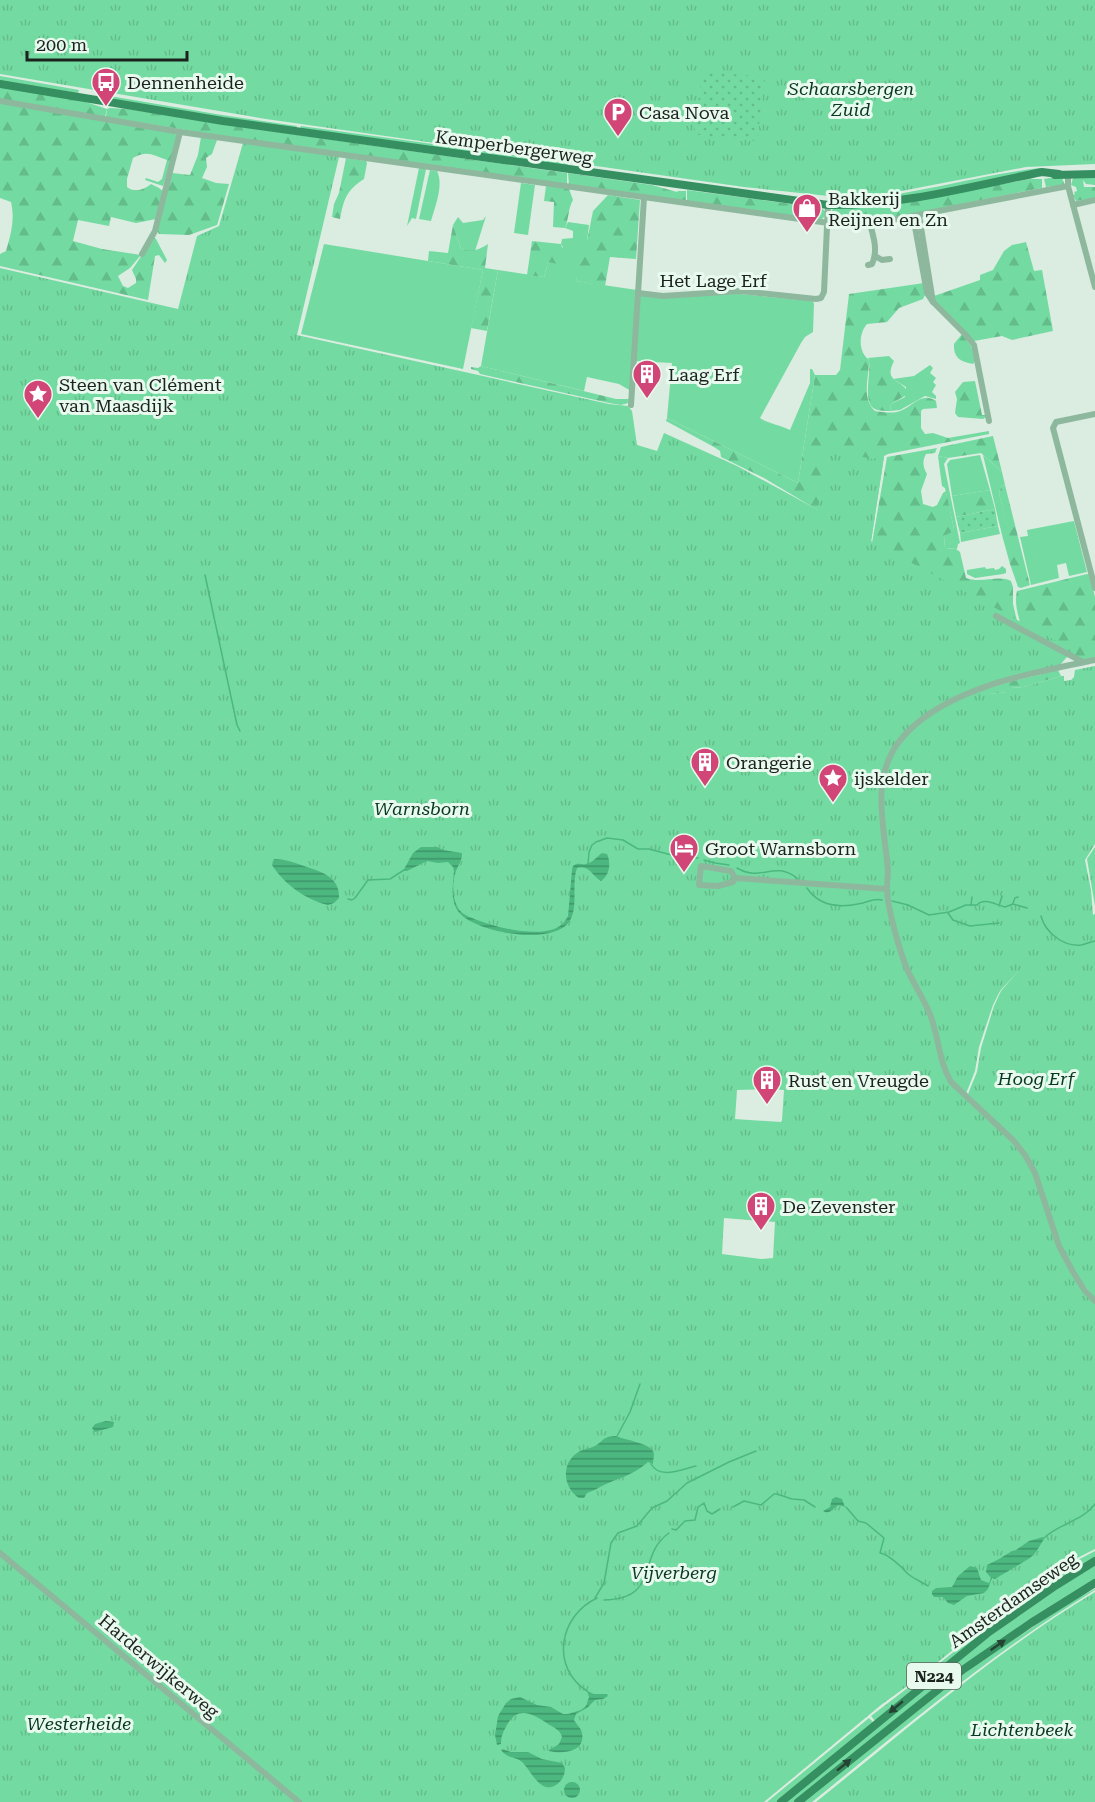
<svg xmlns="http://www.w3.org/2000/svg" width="1095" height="1802" viewBox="0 0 1095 1802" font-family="'Roboto Serif',serif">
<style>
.grass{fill:#73dba1}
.forest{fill:url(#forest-firs)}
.park{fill:url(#park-tufts);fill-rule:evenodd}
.garden{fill:url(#garden-dots)}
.water{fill:url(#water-rules)}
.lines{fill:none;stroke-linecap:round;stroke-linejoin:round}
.stream{stroke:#4cb880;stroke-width:1.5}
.minor{stroke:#8eb89e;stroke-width:6}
.major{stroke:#368f61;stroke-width:8}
.oneway{fill:#244332}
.labels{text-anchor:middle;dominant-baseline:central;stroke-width:6;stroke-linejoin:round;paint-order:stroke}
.shield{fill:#e8faee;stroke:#59635c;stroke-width:1.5}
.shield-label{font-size:16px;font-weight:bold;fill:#1c221e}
.poi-label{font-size:18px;fill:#1c221e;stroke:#e8faee;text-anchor:start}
.park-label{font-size:18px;font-style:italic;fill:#093821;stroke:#e8faee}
.street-label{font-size:18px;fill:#1c221e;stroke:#e8faee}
</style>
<defs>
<pattern id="forest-firs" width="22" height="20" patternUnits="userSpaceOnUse" patternTransform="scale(1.5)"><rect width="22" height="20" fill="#73dba1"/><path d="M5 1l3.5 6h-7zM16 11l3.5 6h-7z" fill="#63bc8a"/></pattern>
<pattern id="park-tufts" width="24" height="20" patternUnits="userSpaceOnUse" patternTransform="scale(1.5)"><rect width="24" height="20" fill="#73dba1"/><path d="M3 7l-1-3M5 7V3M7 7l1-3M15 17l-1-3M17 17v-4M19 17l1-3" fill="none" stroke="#63bc8a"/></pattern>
<pattern id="garden-dots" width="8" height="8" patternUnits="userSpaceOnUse" patternTransform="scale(1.5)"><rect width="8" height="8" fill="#73dba1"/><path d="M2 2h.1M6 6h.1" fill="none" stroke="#63bc8a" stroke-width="1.8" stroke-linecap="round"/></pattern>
<pattern id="water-rules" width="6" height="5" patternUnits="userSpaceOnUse" patternTransform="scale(1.5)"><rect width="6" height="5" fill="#4cb880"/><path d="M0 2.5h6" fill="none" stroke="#3e9568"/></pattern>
</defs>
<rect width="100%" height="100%" fill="#dbece1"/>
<g class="grass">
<path d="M 0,76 L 79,90 L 78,93 L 0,81 Z"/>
<path d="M 98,94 L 216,114 L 297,126 L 296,129 L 117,101 L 98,96 Z"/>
<path d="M 301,126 L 535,158 L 568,164 L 567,167 L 300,129 Z"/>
<path d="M 419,168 L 426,169 L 416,219 L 412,218 L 407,226 Z"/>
<path d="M 1040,168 L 1041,170 L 899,198 L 849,203 L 849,199 C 914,196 976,175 1040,168 Z"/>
<path d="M 430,170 L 437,171 C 444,185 435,207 431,221 L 419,219 Z"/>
<path d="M 521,183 L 535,185 L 528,235 L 514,233 Z"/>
<path d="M 486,216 L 475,251 L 467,251 L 461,248 L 453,225 L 458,217 L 463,223 L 483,220 Z"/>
<path d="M 568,222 L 589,225 L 587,242 L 576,281 L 637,290 L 631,391 L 619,384 L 587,377 L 584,391 L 481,366 L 498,270 L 544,277 L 548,262 L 563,247 L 561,244 L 562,239 L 573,238 L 573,231 L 565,228 Z"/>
<path d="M 324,244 L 483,270 L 463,369 L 301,334 Z"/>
<path d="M 740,294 L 812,301 L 814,303 L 813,332 L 805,337 L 801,343 L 760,418 C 769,424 780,425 790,430 L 810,383 L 810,369 L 812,369 L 815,375 L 798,483 L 667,418 L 672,363 L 635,361 L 639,299 L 641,295 Z"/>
<path d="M 930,365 L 933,368 L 930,373 L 936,378 L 933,382 L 936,385 L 932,392 L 936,396 L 936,399 L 925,396 L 900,410 L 890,411 L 891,404 L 905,397 L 906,387 L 893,379 L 914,376 Z"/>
<path d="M 980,455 L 990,490 L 952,496 L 947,464 L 950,460 Z"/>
<path d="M 983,455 L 1002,472 L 1005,485 L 1001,487 L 999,493 L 1009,533 L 1002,535 Z"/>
<path d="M 938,456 L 948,458 L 944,464 L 960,543 L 958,544 L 957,549 L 945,548 L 944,536 L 954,529 L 945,488 L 942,486 Z"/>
<path d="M 1074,521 L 1087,572 L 1069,576 L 1066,563 L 1057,565 L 1059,578 L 1031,585 L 1020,537 L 1028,536 L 1027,530 Z"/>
<path d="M 998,526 L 1000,534 L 961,542 L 960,533 Z"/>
<path d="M 1002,566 L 1006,569 L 1006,573 L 1003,574 L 975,578 L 967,574 L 967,570 L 985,567 L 986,569 L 994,568 L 995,570 L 999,569 Z"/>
<path d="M 1095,1551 L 1095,1558 C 1035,1595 979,1635 924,1680 L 922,1677 L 985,1627 L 1004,1607 L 1027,1589 L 1041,1579 Z"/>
<path d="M 1095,1565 L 1095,1580 L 932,1690 L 794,1802 L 786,1802 L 957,1660 L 1021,1612 Z"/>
<path d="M 1095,1589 L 1095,1590 C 992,1653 905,1727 812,1802 L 803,1802 L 973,1667 L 1073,1600 Z"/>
<path d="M 869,1718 L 873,1722 L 863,1731 L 777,1802 L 767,1802 Z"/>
</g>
<g class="forest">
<path d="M 0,87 L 83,101 L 107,109 L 105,117 L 0,99 Z"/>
<path d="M 0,103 L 174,133 L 178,137 L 163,186 L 145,180 L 146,178 L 158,182 L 162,179 L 167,160 C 153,155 147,150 133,158 L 127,179 L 127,187 C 134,193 144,190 151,184 L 159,188 L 164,192 L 156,219 L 136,223 L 111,217 L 109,226 L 78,220 L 73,241 L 102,249 L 141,255 L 130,268 L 118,276 L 123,286 L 128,288 L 136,283 L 136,279 L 132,270 L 154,237 L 156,239 L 167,260 L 165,263 L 159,255 L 155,256 L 148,300 L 0,266 L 0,254 L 6,251 C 11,234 15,220 11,202 L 0,198 Z"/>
<path d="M 110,108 L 128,109 L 221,124 L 567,173 L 567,185 L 240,139 L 106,117 L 107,109 Z"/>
<path d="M 201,137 L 217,140 L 212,154 L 206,158 L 207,167 L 202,178 L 216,183 L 229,184 L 218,222 L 217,225 L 189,235 L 159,234 L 157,230 L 172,173 L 190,175 L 198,155 Z"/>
<path d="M 346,158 L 366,161 L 367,163 L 364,179 C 347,190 344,198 340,219 L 332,217 L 334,204 L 339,193 Z"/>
<path d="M 568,173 L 652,185 L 677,192 L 678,191 L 686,191 L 686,202 L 569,185 Z"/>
<path d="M 1095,176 L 1095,185 L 1086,184 L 1083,180 L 1084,187 L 1095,187 L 1095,198 L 1076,201 L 1073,195 L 1075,194 L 1074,192 L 1077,191 L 1076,187 L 1071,185 L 1073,178 Z"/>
<path d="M 1055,177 L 1062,178 L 1064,183 L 1063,185 L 1046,187 L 1044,179 Z"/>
<path d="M 1030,179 L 1042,179 L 1042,188 L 869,222 L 832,222 L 830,219 L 831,211 L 834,208 L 883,206 Z"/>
<path d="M 546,186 L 569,189 L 573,200 C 568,208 569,219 565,228 L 553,227 L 554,202 L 544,201 Z"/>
<path d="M 687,190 L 821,208 L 825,211 L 825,216 L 821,220 L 687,202 Z"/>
<path d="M 608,195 L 640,200 L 636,259 L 610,257 L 605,286 L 576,281 L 583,242 L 587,241 L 593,211 Z"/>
<path d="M 453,225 L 461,248 C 472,253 478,250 488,244 L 485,268 L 498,270 L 487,331 L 471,328 L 483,270 L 428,261 L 429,251 L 448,253 Z"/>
<path d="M 532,241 L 561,244 L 564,254 L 563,261 L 557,264 L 548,262 L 544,277 L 527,275 Z"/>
<path d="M 1026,242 L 1034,271 L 1042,270 L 1053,331 L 1012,340 L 1002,336 L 974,341 L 935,301 L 934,296 L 980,280 L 980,275 L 993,270 L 1004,251 L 1012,245 Z"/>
<path d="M 924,283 L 925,295 L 923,299 L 899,308 L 887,322 L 867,324 C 860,332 858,346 865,356 C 868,360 869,358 869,364 C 868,380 862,399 875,411 C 882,412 893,414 900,411 C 913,406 922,391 936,401 L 937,408 L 923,409 L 921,411 L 921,428 L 925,434 L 933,433 L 948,438 L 989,431 L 989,434 L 888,454 L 884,456 L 871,542 L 764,478 L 721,457 L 720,451 L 714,447 L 666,421 L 667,418 L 798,483 L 815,375 L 836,375 L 840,370 L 849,294 Z"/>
<path d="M 962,334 L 971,346 L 975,361 L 973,364 C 960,362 953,357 954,344 Z"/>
<path d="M 889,356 L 894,361 C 882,384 905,379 908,394 L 891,404 L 890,411 C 886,411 879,411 875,409 C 861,402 873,369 868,358 Z"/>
<path d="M 481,366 L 616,399 L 629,399 L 628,403 L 621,405 L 609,403 L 480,374 L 478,371 L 471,369 L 471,367 L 478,368 Z"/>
<path d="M 975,381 L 982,415 L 986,415 L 986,417 L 983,419 L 958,417 L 955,413 L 957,399 L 955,392 L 963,382 Z"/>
<path d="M 993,436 L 1002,472 L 981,453 L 948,458 L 938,456 L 941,447 Z"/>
<path d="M 937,448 L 935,453 L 926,454 C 922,461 923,468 927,474 L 921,491 L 923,504 L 933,507 L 937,505 L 943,493 L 946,491 L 954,529 L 952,532 L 944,536 L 945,548 L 956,549 L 960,552 L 966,578 C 983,584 998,574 1011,581 L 1013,587 L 1013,604 L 1018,625 L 872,543 L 887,457 Z"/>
<path d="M 1005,485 L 1030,585 L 1021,588 L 1018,587 L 1010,564 L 1002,535 L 1008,532 L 999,493 L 1001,487 Z"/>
<path d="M 990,490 L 995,509 L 956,517 L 952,496 Z"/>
<path d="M 1087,574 L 1090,575 L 1095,597 L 1095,658 L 1084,660 L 1021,626 C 1018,614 1014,603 1017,591 Z"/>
<path d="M 1058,670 L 1061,676 L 1024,687 L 1010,688 L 1009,692 L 989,694 L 985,698 L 984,690 L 1009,682 Z"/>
<path d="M 922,1677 L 924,1680 L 875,1721 L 871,1716 Z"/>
</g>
<g class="park">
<path d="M 0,0 L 1095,0 L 1095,164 L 1026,167 L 886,194 L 849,197 L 829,196 L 744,187 L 266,119 L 0,74 Z"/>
<path d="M 243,143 L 339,157 L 297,335 L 609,404 L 628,406 L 632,411 L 637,445 L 657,451 L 664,433 L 737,466 L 818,510 L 826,449 L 872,459 L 884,457 L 871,541 L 1073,650 L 1060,665 L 1028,672 L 989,684 L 988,694 L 1007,692 L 1010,688 L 1024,687 L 1061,676 L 1064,676 L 1064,681 L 1071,680 L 1074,677 L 1075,670 L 1095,666 L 1095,844 L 1085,860 L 1091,890 L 1093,915 L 1095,914 L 1095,1299 L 1074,1272 L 1060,1245 L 1043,1191 L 1036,1173 L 1026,1154 L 1014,1140 L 968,1094 L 977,1072 L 981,1048 L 994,1006 L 1001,991 L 1020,969 L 1000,991 L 993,1005 L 979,1047 L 975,1071 L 965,1096 C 989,1119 1017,1140 1032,1171 C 1041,1189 1045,1209 1051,1228 C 1058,1252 1076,1287 1095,1303 L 1095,1549 L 1040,1577 L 1017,1594 L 1003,1606 L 987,1622 L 921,1676 L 881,1705 L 764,1802 L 302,1802 L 0,1551 L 0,268 L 178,309 L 197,236 L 219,226 ZM 771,1089 L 784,1090 L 782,1120 L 781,1122 L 735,1119 L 737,1090 ZM 724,1218 L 775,1222 L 773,1258 L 761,1259 L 722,1254 Z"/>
<path d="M 1095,847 L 1095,906 L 1087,859 Z"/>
<path d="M 0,1555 L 297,1802 L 0,1802 Z"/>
<path d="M 1095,1592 L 1095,1802 L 816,1802 C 907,1729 995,1652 1095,1592 Z"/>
</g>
<g class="garden">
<path d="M 702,71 L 765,77 L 757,141 L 725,137 L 724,139 L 694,134 Z"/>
<path d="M 995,509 L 998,526 L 960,533 L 956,517 Z"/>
</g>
<g class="water">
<path d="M 421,847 L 437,847 L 443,850 L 462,853 C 462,861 459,864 456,871 C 452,881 452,898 458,908 C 462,915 470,917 477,920 C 498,928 557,944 568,916 L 572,870 L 573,866 C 578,862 580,865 586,864 C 594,862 596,857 602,853 L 607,854 C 611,863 610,875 601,881 C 592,876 589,864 577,868 C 571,884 579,907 569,922 C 553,946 473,933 458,911 C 450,900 453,884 454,871 L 453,867 L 448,862 L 438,863 L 427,861 L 407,871 L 403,871 L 413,853 Z"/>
<path d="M 274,859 C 286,859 295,863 307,867 C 323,872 340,878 339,898 L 334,903 L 328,905 C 306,900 284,884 272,865 Z"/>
<path d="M 106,1421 L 114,1422 L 113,1427 L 95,1432 L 92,1428 L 95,1424 Z"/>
<path d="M 616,1436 C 624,1440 653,1443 654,1454 C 654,1457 653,1460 653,1464 L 648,1462 C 633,1475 621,1477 604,1485 C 598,1488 593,1491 587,1493 L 584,1498 L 579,1498 C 564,1488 560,1465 577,1453 C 582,1449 589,1449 595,1446 C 604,1441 601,1437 616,1436 Z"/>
<path d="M 836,1497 L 842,1499 L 845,1507 L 839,1505 C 833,1508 830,1515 823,1511 L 830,1507 L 832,1499 Z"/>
<path d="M 1043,1537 L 1044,1539 L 1036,1552 L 1030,1558 L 995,1579 L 992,1578 L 988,1589 L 984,1593 L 967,1596 L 954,1605 L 948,1603 L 943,1597 L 934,1597 L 932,1594 L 932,1591 L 936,1588 L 952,1587 L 958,1576 L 970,1566 L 977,1568 L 981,1580 L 989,1583 L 991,1578 L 986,1572 L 987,1565 L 999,1559 L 1012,1551 L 1016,1550 L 1029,1541 Z"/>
<path d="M 587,1691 L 594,1694 L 607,1694 L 608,1696 L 603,1699 L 595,1700 L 587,1708 L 576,1714 L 574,1720 C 577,1725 581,1728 582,1733 C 586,1753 561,1754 549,1751 L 549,1750 L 559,1744 L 562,1737 C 560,1730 555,1728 548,1724 C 533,1714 518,1705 507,1725 C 503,1732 501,1736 501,1744 L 497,1745 L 495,1735 L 498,1716 L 506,1703 L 511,1699 L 520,1697 L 537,1705 L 551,1707 L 563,1714 L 568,1714 L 581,1710 L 586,1706 L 589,1697 Z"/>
<path d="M 503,1749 L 511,1752 L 528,1752 L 542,1759 L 562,1763 L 565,1768 C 565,1775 562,1781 556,1785 C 540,1795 531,1770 522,1762 C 516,1756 507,1759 501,1750 Z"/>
<circle cx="572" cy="1790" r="8"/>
</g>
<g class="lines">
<g class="stream">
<path d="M 205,575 L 237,725 L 240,731"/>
<path d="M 704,860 L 715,863 L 729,865"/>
<path d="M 588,864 L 589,852 L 592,845 L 596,842 L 607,838 L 623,840 L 638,849 L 649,849 L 679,857 L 698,858"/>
<path d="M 737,868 C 762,883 774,859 798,879"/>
<path d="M 807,888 C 820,908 842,908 863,903 C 870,901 875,898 882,900"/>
<path d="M 348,899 L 352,900 L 355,898 L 368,880 L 390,879 L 404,870"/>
<path d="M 892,901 L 908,905 L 929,915 L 949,912 L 966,905 L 977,905 C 984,897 996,905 1005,907 L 1013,904 L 1027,908"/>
<path d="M 1013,903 L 1015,898 L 1018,897"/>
<path d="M 971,905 L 972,897"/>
<path d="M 999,906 L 1002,896"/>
<path d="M 948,913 L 953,920 L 970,926 L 999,923"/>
<path d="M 1041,916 C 1045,932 1063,947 1081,945 C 1086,944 1090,942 1095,941"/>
<path d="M 616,1438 L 630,1412 L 640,1384"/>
<path d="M 651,1464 C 660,1480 682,1469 696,1466"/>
<path d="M 733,1507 L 744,1501 L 761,1505 L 774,1494 L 777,1494 L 792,1499 L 804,1500 L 815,1507"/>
<path d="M 846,1507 L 858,1521 L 866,1523 L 884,1538 L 880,1553 C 888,1554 902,1567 907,1573 C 912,1578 922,1582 928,1586"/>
<path d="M 672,1529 L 676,1530 L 685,1521 L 695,1520 L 698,1507 L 704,1503 L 707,1511 L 712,1514 L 720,1509"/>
<path d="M 1044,1538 C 1058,1524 1083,1521 1095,1504"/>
<path d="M 595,1598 L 604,1583 L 611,1543 L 618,1533 L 637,1526 L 652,1508 L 667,1501 L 687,1483 L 729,1462 L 756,1451"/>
<path d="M 604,1600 C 661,1599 636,1556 669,1533"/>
<path d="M 587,1691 C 550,1667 559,1616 597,1598"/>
</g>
<g class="minor">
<path d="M 0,101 L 180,132 L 836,224 L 858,225 L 881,222 L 1068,186"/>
<path d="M 1068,174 L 1068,186 L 1095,287"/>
<path d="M 1073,205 L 1095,200"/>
<path d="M 919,215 L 933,302 L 966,335 L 974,345 L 989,421"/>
<path d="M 913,216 L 927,293 L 933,302"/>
<path d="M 142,254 L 155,231 L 180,132"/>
<path d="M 875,256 L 882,260 L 890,259"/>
<path d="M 868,265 L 872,264 C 878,251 874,238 870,224"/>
<path d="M 638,293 L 663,296 L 740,291 L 816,299 L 821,298 L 824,292 L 828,205"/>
<path d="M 631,405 L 644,198"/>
<path d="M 1095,414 L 1056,422 L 1053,428 L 1095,588"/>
<path d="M 996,616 L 1083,662"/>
<path d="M 1095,660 C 1032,673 939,688 898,743 C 870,781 885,829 888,871 C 888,877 887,883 887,889 C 887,907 900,952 907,969 C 914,985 925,1000 931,1017 C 939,1039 939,1062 951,1082 L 1014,1141 L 1025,1155 L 1035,1173 L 1059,1246 L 1073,1272 L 1085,1291 L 1095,1301"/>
<path d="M 701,866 L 731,871 L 735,878 L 733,882 L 718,886 L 699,885 Z"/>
<path d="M 735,878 L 887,889"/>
<path d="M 0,1553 L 299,1802"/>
</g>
<g class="major">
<path d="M 0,84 L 223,121 L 828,205 C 900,206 972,186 1042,172 L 1059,174"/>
<path d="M 1055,175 L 1095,174"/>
<path d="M 781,1802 L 989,1632 L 1055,1586 L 1095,1561"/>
<path d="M 798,1802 L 964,1669 L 1031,1623 L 1095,1583"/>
</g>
</g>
<defs><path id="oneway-solid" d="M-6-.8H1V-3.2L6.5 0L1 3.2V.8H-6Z" transform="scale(1.5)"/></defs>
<g class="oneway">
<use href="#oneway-solid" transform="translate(998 1645) rotate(-35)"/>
<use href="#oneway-solid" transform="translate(896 1707) rotate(140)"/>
<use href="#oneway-solid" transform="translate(844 1765) rotate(-39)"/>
</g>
<defs>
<g id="bus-pin" transform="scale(1.5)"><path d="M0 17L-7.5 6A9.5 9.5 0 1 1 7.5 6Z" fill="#d14577" stroke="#e8faee"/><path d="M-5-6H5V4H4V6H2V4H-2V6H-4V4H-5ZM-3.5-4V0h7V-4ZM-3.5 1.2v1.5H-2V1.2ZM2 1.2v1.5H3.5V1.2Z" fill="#fff"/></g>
<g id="parking-pin" transform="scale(1.5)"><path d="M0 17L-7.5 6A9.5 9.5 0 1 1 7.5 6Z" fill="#d14577" stroke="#e8faee"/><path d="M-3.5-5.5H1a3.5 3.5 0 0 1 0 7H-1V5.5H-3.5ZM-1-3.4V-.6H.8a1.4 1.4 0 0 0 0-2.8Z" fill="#fff"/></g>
<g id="shop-pin" transform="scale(1.5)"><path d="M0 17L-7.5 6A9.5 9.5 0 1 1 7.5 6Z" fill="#d14577" stroke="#e8faee"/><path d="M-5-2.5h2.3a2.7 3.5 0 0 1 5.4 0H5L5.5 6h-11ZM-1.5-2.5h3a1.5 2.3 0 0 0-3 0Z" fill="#fff"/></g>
<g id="building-pin" transform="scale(1.5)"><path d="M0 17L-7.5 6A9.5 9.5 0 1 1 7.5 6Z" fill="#d14577" stroke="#e8faee"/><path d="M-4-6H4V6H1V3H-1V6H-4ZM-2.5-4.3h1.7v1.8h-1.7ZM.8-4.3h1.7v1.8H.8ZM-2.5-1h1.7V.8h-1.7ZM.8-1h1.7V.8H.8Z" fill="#fff"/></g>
<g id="sight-pin" transform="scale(1.5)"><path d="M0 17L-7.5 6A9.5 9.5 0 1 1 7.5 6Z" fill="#d14577" stroke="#e8faee"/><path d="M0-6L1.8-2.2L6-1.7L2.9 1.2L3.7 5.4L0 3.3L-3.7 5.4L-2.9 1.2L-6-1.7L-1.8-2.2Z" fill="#fff"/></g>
<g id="hotel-pin" transform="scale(1.5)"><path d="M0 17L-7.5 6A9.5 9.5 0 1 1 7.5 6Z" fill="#d14577" stroke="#e8faee"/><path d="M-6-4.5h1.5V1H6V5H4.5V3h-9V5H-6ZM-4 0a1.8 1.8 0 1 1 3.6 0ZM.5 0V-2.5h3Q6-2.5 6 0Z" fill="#fff"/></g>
</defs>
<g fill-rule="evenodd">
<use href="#bus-pin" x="106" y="82"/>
<use href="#parking-pin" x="618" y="112"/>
<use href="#shop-pin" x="807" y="208"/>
<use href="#building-pin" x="647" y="374"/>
<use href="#sight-pin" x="38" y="394"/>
<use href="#building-pin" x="705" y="762"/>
<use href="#sight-pin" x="833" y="778"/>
<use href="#hotel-pin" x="684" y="848"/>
<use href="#building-pin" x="767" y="1080"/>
<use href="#building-pin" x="761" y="1206"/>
</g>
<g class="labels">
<rect class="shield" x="907" y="1663" width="54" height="26" rx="4.5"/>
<g class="shield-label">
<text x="934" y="1676">N224</text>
</g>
<g class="poi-label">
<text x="127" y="82">Dennenheide</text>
<text x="639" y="112">Casa Nova</text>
<text x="828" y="198">Bakkerij<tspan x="828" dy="21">Reijnen en Zn</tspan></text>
<text x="668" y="374">Laag Erf</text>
<text x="59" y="384">Steen van Clément<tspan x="59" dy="21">van Maasdijk</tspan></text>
<text x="726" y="762">Orangerie</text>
<text x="854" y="778">ijskelder</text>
<text x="705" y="848">Groot Warnsborn</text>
<text x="788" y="1080">Rust en Vreugde</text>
<text x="782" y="1206">De Zevenster</text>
</g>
<g class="park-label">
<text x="851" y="88">Schaarsbergen<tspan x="851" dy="21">Zuid</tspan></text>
<text x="422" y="808">Warnsborn</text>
<text x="1036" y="1078">Hoog Erf</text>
<text x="674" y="1572">Vijverberg</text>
<text x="79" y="1723">Westerheide</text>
<text x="1022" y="1729">Lichtenbeek</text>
</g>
<g class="street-label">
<text transform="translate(514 147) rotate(8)">Kemperbergerweg</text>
<text x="713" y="280">Het Lage Erf</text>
<text transform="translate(1013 1600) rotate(-35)">Amsterdamseweg</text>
<text transform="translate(159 1666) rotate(40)">Harderwijkerweg</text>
</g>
</g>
<path d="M27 51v9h160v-9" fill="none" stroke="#1c221e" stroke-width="3"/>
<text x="36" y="51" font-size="18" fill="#1c221e" stroke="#e8faee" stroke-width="4.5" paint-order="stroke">200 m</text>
</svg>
